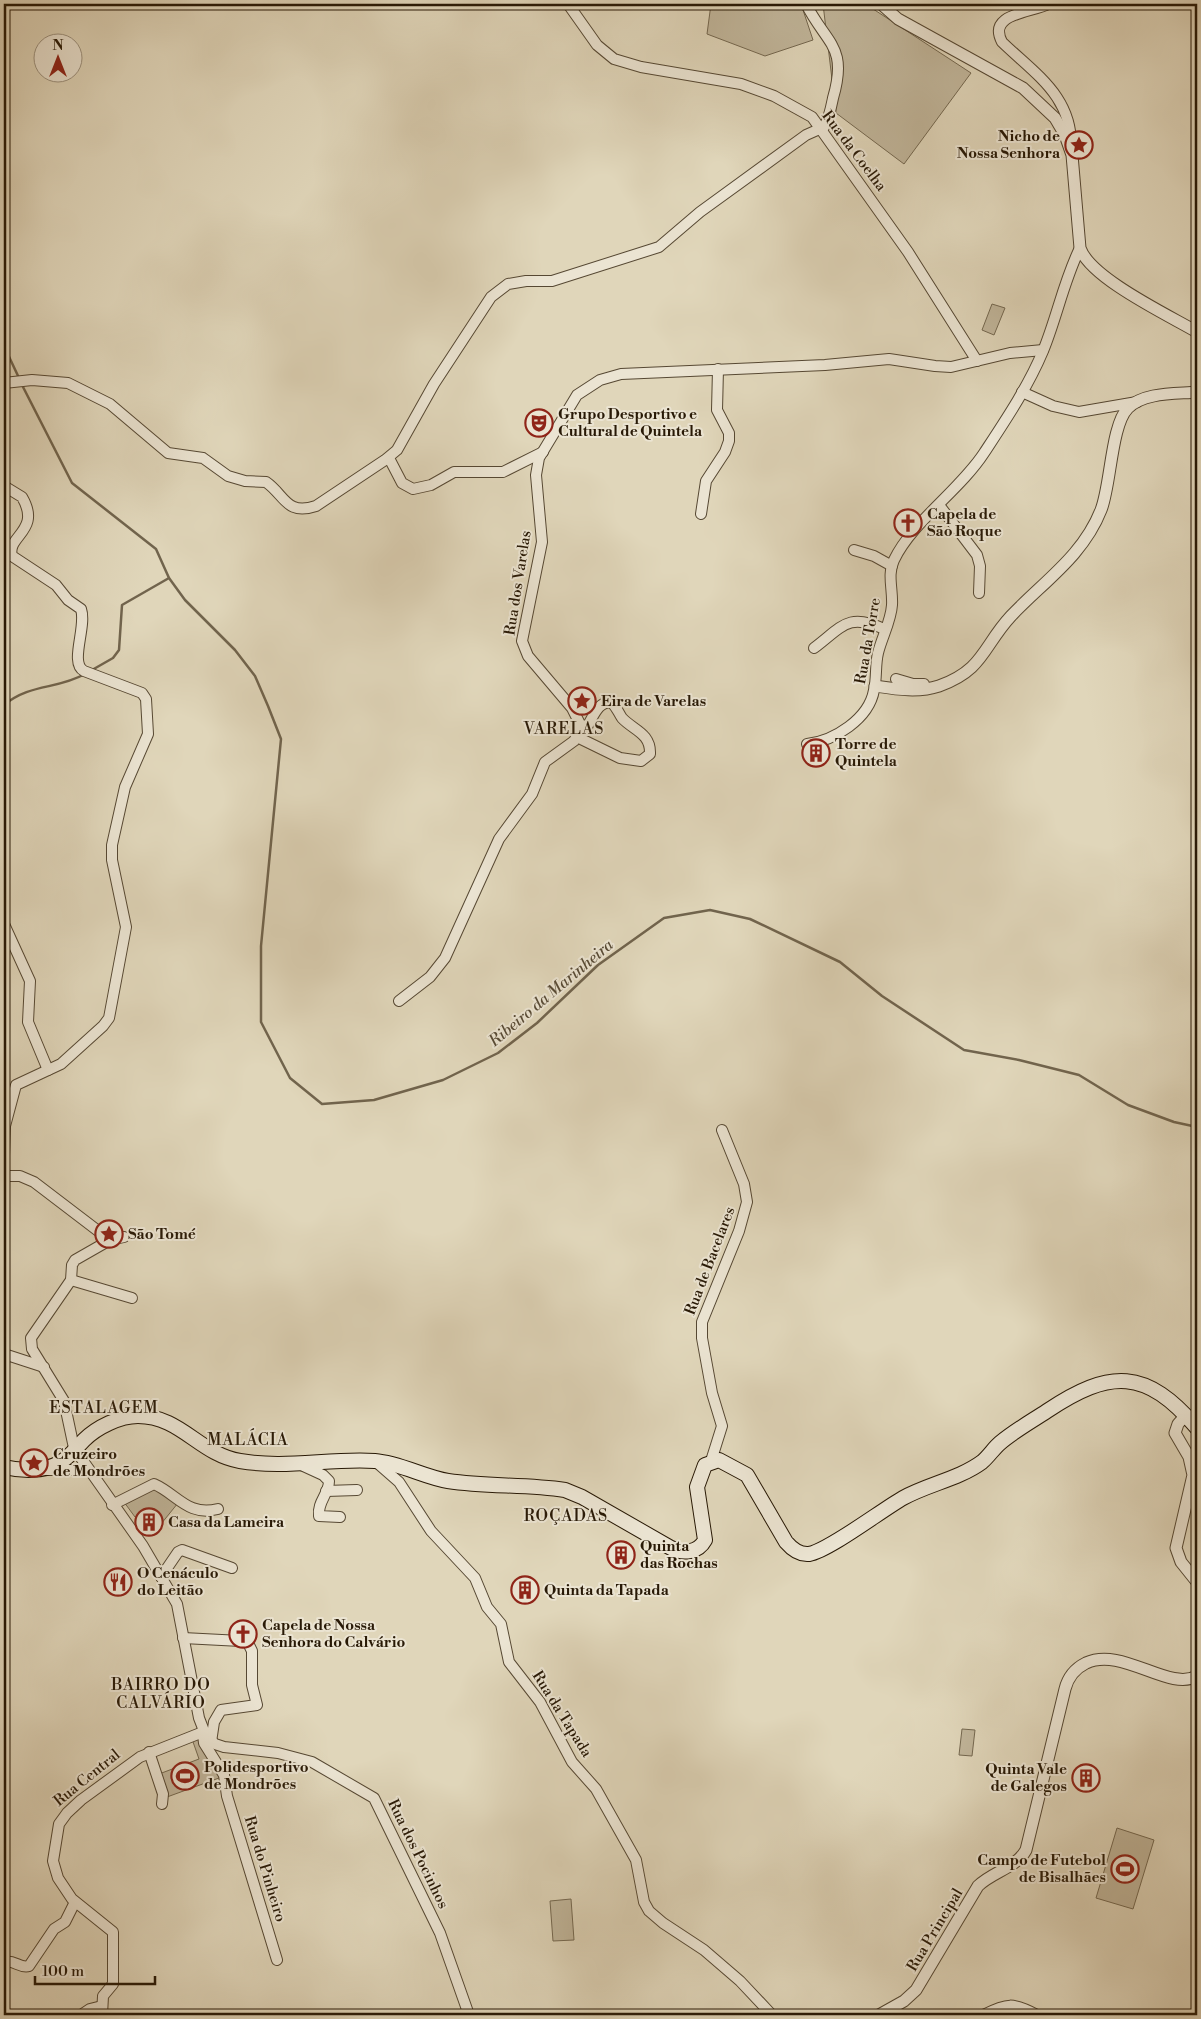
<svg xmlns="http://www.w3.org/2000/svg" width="1201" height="2019" viewBox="0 0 1201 2019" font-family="'Libre Bodoni',serif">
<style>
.green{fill:#c1b69b;stroke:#746850}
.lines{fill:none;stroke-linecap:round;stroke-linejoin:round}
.stream{stroke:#71644d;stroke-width:2.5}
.minor-casing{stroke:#564833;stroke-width:12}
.tertiary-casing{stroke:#564833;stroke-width:13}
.secondary-casing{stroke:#281906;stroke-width:16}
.minor{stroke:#ebe4d2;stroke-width:10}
.tertiary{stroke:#ebe4d2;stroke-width:11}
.secondary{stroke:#ebe4d2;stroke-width:14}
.labels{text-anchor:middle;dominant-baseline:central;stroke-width:4;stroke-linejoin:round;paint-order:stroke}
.poi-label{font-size:15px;font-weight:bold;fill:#281906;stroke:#ebe4d2;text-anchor:start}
.street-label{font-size:15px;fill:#281906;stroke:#ebe4d2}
.neighbourhood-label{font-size:16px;letter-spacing:1px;fill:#281906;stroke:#ebe4d2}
.water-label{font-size:16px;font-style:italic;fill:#584b36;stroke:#ebe4d2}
</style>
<rect width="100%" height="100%" fill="#e0d6ba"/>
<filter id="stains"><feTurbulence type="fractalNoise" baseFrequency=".004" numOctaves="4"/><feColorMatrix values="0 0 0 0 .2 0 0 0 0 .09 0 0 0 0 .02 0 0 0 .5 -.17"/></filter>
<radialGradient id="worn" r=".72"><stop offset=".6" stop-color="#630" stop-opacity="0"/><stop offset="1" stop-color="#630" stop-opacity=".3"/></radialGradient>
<g class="green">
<path d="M 711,4 L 801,4 L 813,40 L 765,56 L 707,34 Z"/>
<path d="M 823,4 L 867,5 L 971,73 L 904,164 L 836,113 Z"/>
<path d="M 992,304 L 1005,308 L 994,335 L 982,330 Z"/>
<path d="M 152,1486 L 178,1503 L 161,1524 L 152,1511 L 143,1517 L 140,1514 L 135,1517 L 124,1502 Z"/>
<path d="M 962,1729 L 975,1730 L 972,1756 L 959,1755 Z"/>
<path d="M 196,1737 L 220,1773 L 219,1778 L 167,1797 L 159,1774 L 199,1759 L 192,1739 Z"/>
<path d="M 1117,1828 L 1154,1840 L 1133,1909 L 1096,1898 Z"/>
<path d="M 571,1899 L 574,1940 L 553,1941 L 550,1901 Z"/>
</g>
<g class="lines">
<g class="stream">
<path d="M 4,346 L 19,378"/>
<path d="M 21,383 L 72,483 L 156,549 L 169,578 L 185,600 L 235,650 L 255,676 L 268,706 L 281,739 L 261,946 L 261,1022 L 290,1078 L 322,1104 L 374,1100 L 443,1080 L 498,1053 L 537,1023 L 598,965 L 664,918 L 710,910 L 750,919 L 840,962 L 882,996 L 964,1050 L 1019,1060 L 1079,1075 L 1128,1105 L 1174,1122 L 1197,1127"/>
<path d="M 92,670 L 113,658 L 119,650 L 122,605 L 169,578"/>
<path d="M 4,705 C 31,683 56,690 85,674"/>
</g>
<g class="minor-casing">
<g id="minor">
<path d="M 568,4 L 597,45 L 614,59 L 641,67 L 741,84 L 774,96 L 812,117 L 908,252 L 977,361"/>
<path d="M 1048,4 C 1031,13 987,13 1002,42 C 1036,75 1074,97 1071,151"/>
<path d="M 4,383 L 32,380 L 68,383 L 110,404 L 168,453 L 203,458 L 228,476 L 245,481 L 266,482 C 285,495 286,516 316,506 L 385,460 L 397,450 L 434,384 L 491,297 L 508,284 L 526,281 L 552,281 L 659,247 L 700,212 L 806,135 L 824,127 C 829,119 831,108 833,98 C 848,46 827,45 806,4"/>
<path d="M 1022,392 L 1053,406 L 1079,412 L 1137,402"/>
<path d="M 389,458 L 402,483 L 413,489 L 431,485 L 454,472 L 503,472 L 543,452"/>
<path d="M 4,486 L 22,497 C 42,531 6,536 12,556 L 56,585 L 68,600 L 81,609 C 87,627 69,663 84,671 L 142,693 L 146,699 L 148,734 L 125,787 L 112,845 L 112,860 L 126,927 L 109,1018 L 103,1026 L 61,1064 L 16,1085 L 5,1126 L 4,1155"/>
<path d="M 939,505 L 977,555 L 980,566 L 979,593"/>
<path d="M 701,514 L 706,481 L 725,452 L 729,441 L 729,433 L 717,410 L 718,369"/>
<path d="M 854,550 L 874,556 L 892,566"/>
<path d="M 814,648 C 842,627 848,612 884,629"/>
<path d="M 896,679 L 913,684 L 924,684"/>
<path d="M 577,737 L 620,758 L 641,761 L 650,754 C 651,733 633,730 622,718 C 618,712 616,706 611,702 C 598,702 594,715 588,725 L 580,726"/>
<path d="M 807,744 C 834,741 869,719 874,690 C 877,678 875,665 878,653 C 882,637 891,621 892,605 C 893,590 887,574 894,560 C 912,522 960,490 984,453 C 1005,421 1028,387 1043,351 C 1057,317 1064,280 1080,248"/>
<path d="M 4,924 L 30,981 L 28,1022 L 48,1070"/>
<path d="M 399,1001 L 430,977 L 445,958 L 499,839 L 532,794 L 545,762 L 574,741 L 579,733 L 579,722 L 572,708 L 528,656 L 522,641 L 542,542 L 536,475 L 539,458 L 577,395 L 600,380 L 621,374 L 825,365 L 889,359 L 935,366 L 951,367 L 1010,353 L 1043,350"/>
<path d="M 4,1176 L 20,1176 L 34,1182 L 110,1240"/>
<path d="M 124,1237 L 110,1240 L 75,1260 L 72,1265 L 71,1280 L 31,1338 L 32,1349 L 64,1401 L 74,1448 L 143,1546 L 177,1604 L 199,1718 L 206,1736 L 215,1744 L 224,1747 L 278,1753 L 312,1762 L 374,1798 L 440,1933 L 469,2015"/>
<path d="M 71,1280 L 132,1298"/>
<path d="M 4,1354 L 44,1367"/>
<path d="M 375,1461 L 399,1482 L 431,1531 L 475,1578 L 487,1607 L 501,1624 L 509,1662 L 540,1702 L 572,1762 L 596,1789 L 636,1860 L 644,1902 L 649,1911 L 663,1923 L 704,1950 L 740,1981 L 772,2015"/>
<path d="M 711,1461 L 722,1426 L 712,1393 L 702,1338 L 702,1322 L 739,1231 L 747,1202 L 744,1184 L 722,1130"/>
<path d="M 299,1464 L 323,1475 L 329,1481 C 329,1494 317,1502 319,1516 L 340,1517"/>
<path d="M 47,1470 L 89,1470"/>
<path d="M 326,1491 L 357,1490"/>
<path d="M 112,1505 L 154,1484 C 177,1494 188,1517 218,1509"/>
<path d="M 161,1577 L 178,1552 L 182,1550 L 232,1568"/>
<path d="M 183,1638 L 241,1641 L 248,1643 L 252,1651 L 252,1685 L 257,1705 L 221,1710 L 214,1722 L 211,1742"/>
<path d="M 203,1735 L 204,1743 L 224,1775 L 227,1796 L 277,1960"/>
<path d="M 149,1752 L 163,1794 L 162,1804"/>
<path d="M 4,1962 C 14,1959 20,1969 29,1966 L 54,1929 L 65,1922 L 75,1902"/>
<path d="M 81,2015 L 90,2009 L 102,2006"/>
<path d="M 102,2015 L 103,1996 L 113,1984 L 113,1932 L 72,1899 L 58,1878 L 53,1861 L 59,1824 L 67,1813 L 81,1800 L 140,1757 L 203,1732"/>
<path d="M 983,2015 C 1007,2003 1013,2002 1037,2015"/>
</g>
</g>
<g class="tertiary-casing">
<g id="tertiary">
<path d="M 881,4 L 898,19 L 1023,88 L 1055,118 L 1065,135 L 1072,155 L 1080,248 C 1090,278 1168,315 1197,332"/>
<path d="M 875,686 C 895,689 918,693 939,686 C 984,670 983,646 1011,616 C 1043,582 1083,556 1101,510 C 1111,485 1111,425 1128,408 C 1144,392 1176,394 1197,392"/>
<path d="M 1185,1416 L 1178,1424 L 1175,1433 L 1189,1457 L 1193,1475 L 1176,1548 L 1181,1562 L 1197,1582"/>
<path d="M 879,2015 L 904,2001 L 916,1990 L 978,1886 C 992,1872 1016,1868 1026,1850 L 1065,1689 C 1068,1677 1074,1669 1086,1663 C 1122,1646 1169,1692 1197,1676"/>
</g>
</g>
<g class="secondary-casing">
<path id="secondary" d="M 4,1467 C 21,1471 43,1472 59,1463 C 69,1458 76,1448 84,1440 C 97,1427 120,1416 138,1416 C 181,1416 199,1454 240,1461 C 285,1469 330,1458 375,1461 C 400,1463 424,1477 448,1481 C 487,1487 526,1484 565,1490 L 582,1497 L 671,1548 C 683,1554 698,1553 705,1540 L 697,1487 L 705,1465 L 719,1460 L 747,1475 L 786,1542 C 792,1549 799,1555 809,1554 C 828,1551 882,1510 903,1498 C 928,1484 959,1479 982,1462 C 989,1456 994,1448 1000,1443 C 1014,1431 1032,1421 1047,1411 C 1110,1369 1146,1368 1197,1428"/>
</g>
<use href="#minor" class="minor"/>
<use href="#tertiary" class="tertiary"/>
<use href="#secondary" class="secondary"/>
</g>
<defs>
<g id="sight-ring" transform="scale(1.4375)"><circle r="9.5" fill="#ebe4d2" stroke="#8f2418" stroke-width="1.5"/><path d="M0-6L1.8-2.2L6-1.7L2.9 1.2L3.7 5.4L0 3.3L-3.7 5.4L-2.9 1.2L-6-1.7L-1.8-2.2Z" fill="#8f2418"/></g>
<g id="theatre-ring" transform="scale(1.4375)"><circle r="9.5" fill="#ebe4d2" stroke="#8f2418" stroke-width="1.5"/><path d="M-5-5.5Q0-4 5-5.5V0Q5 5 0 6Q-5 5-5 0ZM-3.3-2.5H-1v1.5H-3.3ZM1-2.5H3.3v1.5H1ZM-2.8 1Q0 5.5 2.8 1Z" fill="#8f2418"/></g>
<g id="church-ring" transform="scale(1.4375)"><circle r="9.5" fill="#ebe4d2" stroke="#8f2418" stroke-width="1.5"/><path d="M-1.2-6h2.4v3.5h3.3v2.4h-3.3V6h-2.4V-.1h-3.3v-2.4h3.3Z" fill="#8f2418"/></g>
<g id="building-ring" transform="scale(1.4375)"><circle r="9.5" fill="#ebe4d2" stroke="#8f2418" stroke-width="1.5"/><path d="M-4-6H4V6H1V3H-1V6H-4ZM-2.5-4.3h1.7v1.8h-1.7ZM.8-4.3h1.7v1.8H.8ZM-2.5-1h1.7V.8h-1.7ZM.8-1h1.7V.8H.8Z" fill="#8f2418"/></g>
<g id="restaurant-ring" transform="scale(1.4375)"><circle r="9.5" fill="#ebe4d2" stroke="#8f2418" stroke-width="1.5"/><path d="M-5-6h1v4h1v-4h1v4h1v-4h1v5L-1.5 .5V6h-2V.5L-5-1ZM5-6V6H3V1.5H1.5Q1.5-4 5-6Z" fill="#8f2418"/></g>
<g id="stadium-ring" transform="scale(1.4375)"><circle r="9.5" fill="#ebe4d2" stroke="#8f2418" stroke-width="1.5"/><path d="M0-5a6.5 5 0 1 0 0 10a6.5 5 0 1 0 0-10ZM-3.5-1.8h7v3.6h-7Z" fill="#8f2418"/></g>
</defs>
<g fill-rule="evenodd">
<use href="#sight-ring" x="1079" y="145"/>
<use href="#theatre-ring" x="539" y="423"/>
<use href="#church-ring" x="908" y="523"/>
<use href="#sight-ring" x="582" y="701"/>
<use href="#building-ring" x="816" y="753"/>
<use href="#sight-ring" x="109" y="1234"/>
<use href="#sight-ring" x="34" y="1463"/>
<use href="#building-ring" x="149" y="1522"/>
<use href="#building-ring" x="621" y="1555"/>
<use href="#restaurant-ring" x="118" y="1582"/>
<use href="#building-ring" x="525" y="1590"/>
<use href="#church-ring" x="243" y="1634"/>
<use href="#stadium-ring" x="185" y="1776"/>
<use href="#building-ring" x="1086" y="1778"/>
<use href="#stadium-ring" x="1125" y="1869"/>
</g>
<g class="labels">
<g class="poi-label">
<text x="1060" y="136" text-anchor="end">Nicho de<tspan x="1060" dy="17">Nossa Senhora</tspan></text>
<text x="558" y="414">Grupo Desportivo e<tspan x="558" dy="17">Cultural de Quintela</tspan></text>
<text x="927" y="514">Capela de<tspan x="927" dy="17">São Roque</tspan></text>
<text x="601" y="701">Eira de Varelas</text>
<text x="835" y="744">Torre de<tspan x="835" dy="17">Quintela</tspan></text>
<text x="128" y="1234">São Tomé</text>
<text x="53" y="1454">Cruzeiro<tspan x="53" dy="17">de Mondrões</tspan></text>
<text x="168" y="1522">Casa da Lameira</text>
<text x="640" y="1546">Quinta<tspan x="640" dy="17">das Rochas</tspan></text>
<text x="137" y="1573">O Cenáculo<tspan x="137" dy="17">do Leitão</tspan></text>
<text x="544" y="1590">Quinta da Tapada</text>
<text x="262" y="1625">Capela de Nossa<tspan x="262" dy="17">Senhora do Calvário</tspan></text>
<text x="204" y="1767">Polidesportivo<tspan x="204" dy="17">de Mondrões</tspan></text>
<text x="1067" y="1769" text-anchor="end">Quinta Vale<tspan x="1067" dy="17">de Galegos</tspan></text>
<text x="1106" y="1860" text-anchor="end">Campo de Futebol<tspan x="1106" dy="17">de Bisalhães</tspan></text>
</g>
<g class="street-label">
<text transform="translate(854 151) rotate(53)">Rua da Coelha</text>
<text transform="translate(518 583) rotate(-81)">Rua dos Varelas</text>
<text transform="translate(868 641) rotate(-80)">Rua da Torre</text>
<text transform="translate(710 1261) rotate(-69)">Rua de Bacelares</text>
<text transform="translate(562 1714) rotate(58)">Rua da Tapada</text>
<text transform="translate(87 1778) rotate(-39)">Rua Central</text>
<text transform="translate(418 1854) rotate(64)">Rua dos Pocinhos</text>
<text transform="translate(265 1869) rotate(73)">Rua do Pinheiro</text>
<text transform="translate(935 1930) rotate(-59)">Rua Principal</text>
</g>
<g class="neighbourhood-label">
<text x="564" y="729">VARELAS</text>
<text x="104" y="1408">ESTALAGEM</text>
<text x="248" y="1440">MALÁCIA</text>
<text x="566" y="1516">ROÇADAS</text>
<text x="161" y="1685">BAIRRO DO<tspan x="161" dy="18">CALVÁRIO</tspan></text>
</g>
<g class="water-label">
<text transform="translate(551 993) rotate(-40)">Ribeiro da Marinheira</text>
</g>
</g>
<rect width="1201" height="2019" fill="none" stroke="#e0d6ba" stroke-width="20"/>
<rect x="5" y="5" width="1191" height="2009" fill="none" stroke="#281906" stroke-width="2.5"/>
<rect x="10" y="10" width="1181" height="1999" fill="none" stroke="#281906"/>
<g transform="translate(58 58)"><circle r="24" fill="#ebe4d2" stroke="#9d9380"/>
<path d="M0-4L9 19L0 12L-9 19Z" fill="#8f2418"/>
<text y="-8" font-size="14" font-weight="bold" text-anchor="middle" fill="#281906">N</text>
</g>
<path d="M35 1976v8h120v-8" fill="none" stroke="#281906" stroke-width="2.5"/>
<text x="42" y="1976" font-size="15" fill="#281906" stroke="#ebe4d2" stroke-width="4" paint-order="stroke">100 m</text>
<rect width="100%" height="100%" filter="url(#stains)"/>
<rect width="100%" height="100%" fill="url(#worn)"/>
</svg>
